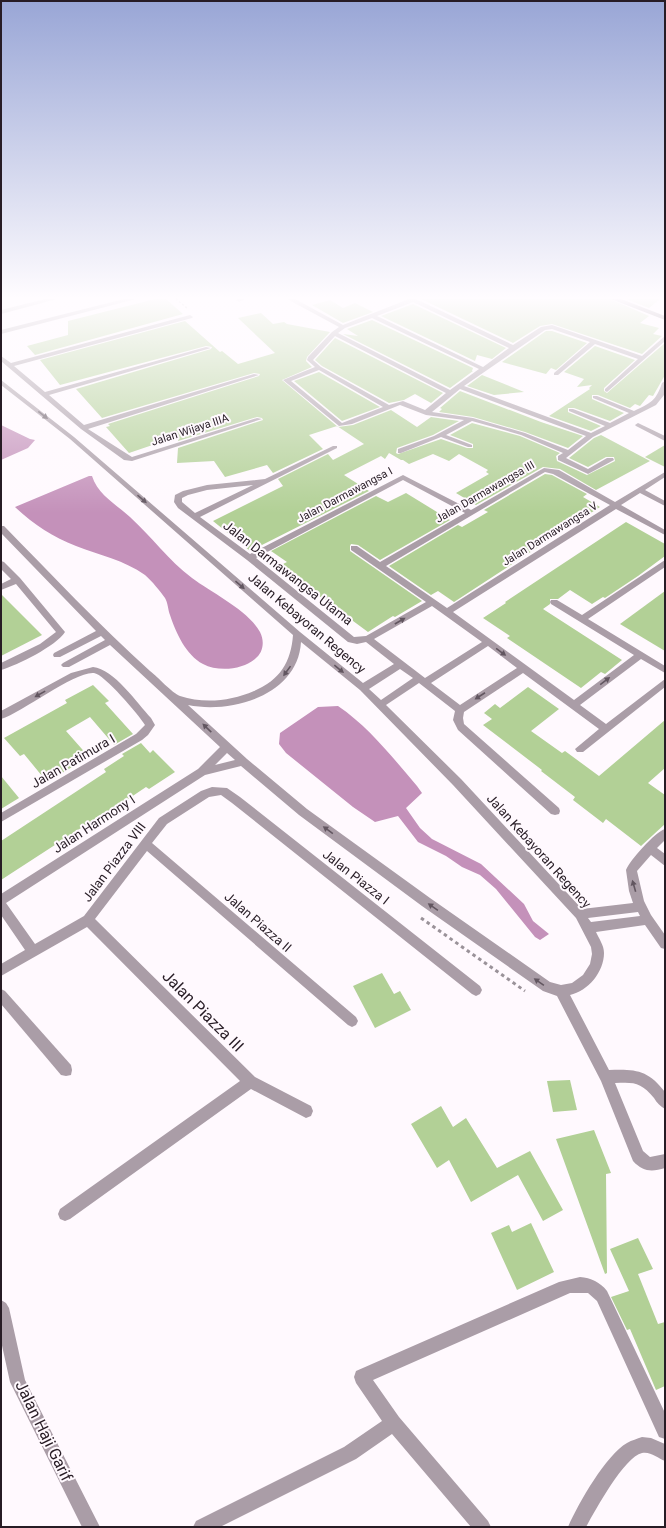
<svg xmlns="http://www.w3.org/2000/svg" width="666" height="1528" viewBox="0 0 666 1528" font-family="Roboto,sans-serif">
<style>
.water{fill:#c491ba}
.building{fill:#b2d096}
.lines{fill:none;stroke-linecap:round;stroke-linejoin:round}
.path-far1{stroke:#9a9299;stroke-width:1.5;stroke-dasharray:2 2;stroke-linecap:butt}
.path{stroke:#9a9299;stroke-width:3;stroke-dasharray:3.5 3.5;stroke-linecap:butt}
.minor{fill:#aa9da7;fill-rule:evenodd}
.major{fill:#675163;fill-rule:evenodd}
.oneway{fill:#625660}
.labels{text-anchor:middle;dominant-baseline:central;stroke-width:4;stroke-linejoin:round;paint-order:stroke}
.far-street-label{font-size:11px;fill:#271c25;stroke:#fff9fe}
.street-label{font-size:13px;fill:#271c25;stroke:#fff9fe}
.near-street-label{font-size:16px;fill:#271c25;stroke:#fff9fe}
</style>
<rect width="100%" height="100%" fill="#fff9fe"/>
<g class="water">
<path d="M 1,425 L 30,439 L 35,440 L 28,448 L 1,460 Z"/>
<path d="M 89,476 L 92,476 C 98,495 116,504 130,517 C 152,537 168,560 192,578 C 212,593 248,610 260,632 C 265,642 263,653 255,659 C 242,670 218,672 203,664 C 186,655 176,633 170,615 C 168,610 168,603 165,598 C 160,591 152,581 145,575 C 124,560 99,555 76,546 C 53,537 33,524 15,507 Z"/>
<path d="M 338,706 C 369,727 393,758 417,786 L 422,793 L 406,808 L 420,828 L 432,839 L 481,864 L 524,904 L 533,921 L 549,934 L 540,940 L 535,937 L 496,889 L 480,875 L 462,867 L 446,856 L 418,842 L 398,816 L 375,822 L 353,807 L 286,753 L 279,744 L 280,733 L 318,707 Z"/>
</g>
<g class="building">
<path d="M 155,299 L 166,299 L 183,314 L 35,355 L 27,346 L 68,335 L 68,321 Z"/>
<path d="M 421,299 L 610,299 L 649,316 L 640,323 L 659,328 L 653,334 L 662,336 L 642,354 L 552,324 L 540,326 L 513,343 Z"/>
<path d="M 626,299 L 660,299 L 649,308 Z"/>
<path d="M 330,300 L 343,308 L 355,303 L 373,312 L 343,323 L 312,305 Z"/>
<path d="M 413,304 L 506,348 L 492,359 L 477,355 L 475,361 L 381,316 Z"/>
<path d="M 261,313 L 273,324 L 284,322 L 287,324 L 330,332 L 307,357 L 306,361 L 312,367 L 282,380 L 338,427 L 353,425 L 391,410 L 417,427 L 431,417 L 459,421 L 433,435 L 397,448 L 396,453 L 398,454 L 441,439 L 467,448 L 473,448 L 473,444 L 450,435 L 472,423 L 520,436 L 560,453 L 556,456 L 557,461 L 587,475 L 615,461 L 614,457 L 606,457 L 588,467 L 569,458 L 594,438 L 601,435 L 650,461 L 596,490 L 560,469 L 543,467 L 476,505 L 456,493 L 489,474 L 486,472 L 488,470 L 459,454 L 449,461 L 433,454 L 409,464 L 403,460 L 401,460 L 389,453 L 385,459 L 381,456 L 344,475 L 369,491 L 250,551 L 213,521 L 283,486 L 278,479 L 328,454 L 333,460 L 364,444 L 337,426 L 309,435 L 323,449 L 273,473 L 267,465 L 225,477 L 214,461 L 177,463 L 178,448 L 263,420 L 262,418 L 257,417 L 178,441 L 179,436 L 129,453 L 106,427 L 110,426 L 108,424 L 259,376 L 260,374 L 254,373 L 102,418 L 76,389 L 211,349 L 212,347 L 206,346 L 60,385 L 40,360 L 185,321 L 220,352 L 222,351 L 238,364 L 275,353 L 238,318 Z"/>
<path d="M 372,320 L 473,368 L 472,371 L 473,371 L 450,388 L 343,334 L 358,336 L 347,329 Z"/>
<path d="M 546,331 L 552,331 L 587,343 L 556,370 L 551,368 L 546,374 L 502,362 Z"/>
<path d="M 335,338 L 443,393 L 431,403 L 415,394 L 404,400 L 389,403 L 322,366 L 315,360 Z"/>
<path d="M 665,343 L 665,375 L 653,396 L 649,395 L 640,406 L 635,404 L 630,408 L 598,395 L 592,395 L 592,399 L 624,413 L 610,421 L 574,408 L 568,408 L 568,412 L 601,426 L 591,431 L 549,416 L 590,389 L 589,388 L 592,385 L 577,387 L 584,379 L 564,372 L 595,346 L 635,360 L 604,388 L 604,391 L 607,393 Z"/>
<path d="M 319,372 L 380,407 L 342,421 L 294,381 Z"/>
<path d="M 482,375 L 524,392 L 494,395 L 467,386 Z"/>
<path d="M 460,391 L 541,422 L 583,436 L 568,448 L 525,432 L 473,417 L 439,412 L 442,409 L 440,408 Z"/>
<path d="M 665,445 L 665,467 L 645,457 Z"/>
<path d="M 545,474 L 552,475 L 587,494 L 583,497 L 600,507 L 454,602 L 438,591 L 431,595 L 389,566 L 458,525 L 462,527 L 488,512 L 484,510 Z"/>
<path d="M 406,493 L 450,520 L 380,560 L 358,545 L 351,544 L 350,546 L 350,551 L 422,601 L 395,617 L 393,616 L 368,632 L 292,576 L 290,577 L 277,567 L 287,562 L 271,551 L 376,496 L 388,502 Z"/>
<path d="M 626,522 L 665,544 L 665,556 L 638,576 L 605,598 L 603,597 L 592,604 L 570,590 L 558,599 L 550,599 L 550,604 L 543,609 L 622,660 L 605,674 L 601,672 L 581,688 L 507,638 L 510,636 L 483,618 L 506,603 L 505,602 Z"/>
<path d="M 665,591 L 665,651 L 620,624 Z"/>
<path d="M 1,594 L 42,635 L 1,656 Z"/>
<path d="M 93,685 L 109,701 L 105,703 L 133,734 L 114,745 L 90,717 L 66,731 L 89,757 L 47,782 L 24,754 L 20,756 L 4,738 L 67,703 L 65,700 Z"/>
<path d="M 528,687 L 559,709 L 531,731 L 562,753 L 565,751 L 599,776 L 665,720 L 665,768 L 648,783 L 665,795 L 665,824 L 641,846 L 606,819 L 603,823 L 573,800 L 575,797 L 541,771 L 542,770 L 483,725 L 492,719 L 484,713 L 495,704 L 500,708 Z"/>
<path d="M 141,743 L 150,753 L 153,750 L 175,772 L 149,789 L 146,787 L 100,818 L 98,817 L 1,880 L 1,841 L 106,772 L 104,769 L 124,756 L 122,754 Z"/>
<path d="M 1,776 L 19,798 L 1,809 Z"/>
<path d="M 382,973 L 394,994 L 400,991 L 411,1010 L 375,1028 L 353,986 Z"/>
<path d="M 570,1080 L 577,1110 L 553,1112 L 547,1081 Z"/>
<path d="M 441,1106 L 453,1127 L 466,1118 L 497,1168 L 530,1151 L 563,1210 L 543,1221 L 518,1175 L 471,1202 L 449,1160 L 437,1168 L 411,1124 Z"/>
<path d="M 594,1130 L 611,1173 L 606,1174 L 607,1273 L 605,1274 L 556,1139 Z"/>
<path d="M 531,1223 L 554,1272 L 517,1290 L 491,1233 L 509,1225 L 512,1232 Z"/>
<path d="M 638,1238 L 653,1269 L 638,1274 L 658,1324 L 665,1322 L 665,1386 L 656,1390 L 630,1329 L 627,1330 L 611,1297 L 629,1291 L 610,1249 Z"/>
</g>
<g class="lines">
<path class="path-far1" d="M 176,299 L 187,308"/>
<path class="path" d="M 421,918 L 525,991"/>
<g class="minor">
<path d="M 45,299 L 57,299 L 1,314 L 1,310 Z"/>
<path d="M 124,299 L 136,299 L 1,334 L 1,330 Z"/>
<path d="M 245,299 L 239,302 L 236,300 L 237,299 Z"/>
<path d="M 287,299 L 295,299 L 343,325 L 409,299 L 416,299 L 513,345 L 541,327 L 552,325 L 642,356 L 665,336 L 665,341 L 607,392 L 605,391 L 605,389 L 638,359 L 595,344 L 558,375 L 554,375 L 554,373 L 590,342 L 552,329 L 545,330 L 464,386 L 591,433 L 605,426 L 569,411 L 569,409 L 573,409 L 610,423 L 629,413 L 593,398 L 593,396 L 597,396 L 634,411 C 651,403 656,401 662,383 L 665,381 L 664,395 L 656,405 L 593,437 L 566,458 L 588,469 L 607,458 L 613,458 L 614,460 L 588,474 L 558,460 L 558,456 L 563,453 L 521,435 L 472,421 L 446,435 L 472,445 L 472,447 L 468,447 L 441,437 L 401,453 L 398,453 L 398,449 L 434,436 L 464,420 L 426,415 L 400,405 L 352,424 L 339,426 L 283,380 L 315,367 L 307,360 L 308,357 L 332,332 L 339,327 ZM 413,302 L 509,348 L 483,367 L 377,316 ZM 372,318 L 479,369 L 450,390 L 338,333 L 345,328 ZM 335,336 L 446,393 L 425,410 L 403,401 L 389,405 L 321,367 L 313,360 ZM 319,370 L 383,407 L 342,423 L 291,381 ZM 460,389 L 586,436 L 568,450 L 525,433 L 473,418 L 432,412 Z"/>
<path d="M 190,315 L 193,317 L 192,318 L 14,366 L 45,392 L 206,347 L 211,348 L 49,395 L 84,425 L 254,374 L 259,375 L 88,429 L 132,457 L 257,418 L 262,419 L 132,461 L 124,460 L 81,429 L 1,361 L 1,356 L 11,363 Z"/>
<path d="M 1,380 L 74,437 L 300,632 L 363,683 L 394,664 L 366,642 L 357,644 L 348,642 L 247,560 L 178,508 L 174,502 L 175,495 L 183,491 L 207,485 L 265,479 L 333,446 L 337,446 L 337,448 L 200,517 L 250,554 L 403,475 L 471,510 L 544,468 L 559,470 L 615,502 L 665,472 L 665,477 L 645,490 L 665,501 L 665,506 L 640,493 L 621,505 L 665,530 L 665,535 L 616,509 L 453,612 L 574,700 L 634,655 L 551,604 L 550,602 L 551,600 L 557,600 L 582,615 L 665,560 L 665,567 L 588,619 L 665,666 L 665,673 L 641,659 L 580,705 L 606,724 L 665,679 L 665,687 L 583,752 L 577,752 L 575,749 L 599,729 L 523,673 L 464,712 L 463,718 L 464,724 L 559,808 L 560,811 L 559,814 L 555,815 L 551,814 L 458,730 L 453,720 L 455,711 L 419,683 L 386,705 L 461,779 L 582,909 L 633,903 L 629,891 L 626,870 C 630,860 655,832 665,829 L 665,840 L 657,848 L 665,854 L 665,866 L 651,855 L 637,871 L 644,901 L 651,915 L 665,935 L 665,949 L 661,948 L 645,925 L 596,932 C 599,939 604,945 604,953 C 604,972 588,991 570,995 L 609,1070 C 636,1069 648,1070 665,1092 L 665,1109 C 660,1106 657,1103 654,1098 C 641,1082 634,1082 615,1083 L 643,1151 L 650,1157 L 665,1154 L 665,1168 C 652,1172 643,1172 633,1161 L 601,1081 L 557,996 L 543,991 L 422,906 L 299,815 L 241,766 L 205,775 L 6,903 L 35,944 L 84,916 L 159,818 L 201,791 L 212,787 L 227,788 L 240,797 L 480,986 L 482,990 L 480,994 L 476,996 L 472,994 L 232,803 L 221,795 L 209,797 L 167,824 L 152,843 L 356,1017 L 358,1021 L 356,1025 L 352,1027 L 348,1025 L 147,851 L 95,919 L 255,1077 L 311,1106 L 313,1111 L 311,1116 L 306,1118 L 251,1089 L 70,1219 L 65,1221 L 60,1219 L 58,1214 L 60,1209 L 240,1081 L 87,927 L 1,976 L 1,964 L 25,950 L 1,915 L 1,894 L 198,769 L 220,747 L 110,645 L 69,667 L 63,667 L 61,665 L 63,663 L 105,640 L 101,636 L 60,657 L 54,657 L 53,655 L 54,653 L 96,631 L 1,533 L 1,526 L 4,526 C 52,575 99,625 150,671 C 158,677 172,693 180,696 C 204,704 231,701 254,691 C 280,680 291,662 293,635 L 70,439 L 1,385 ZM 545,472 L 553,474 L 610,505 L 447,608 L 386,566 ZM 403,480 L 465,513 L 380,562 L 357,546 L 351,546 L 351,550 L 426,602 L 366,636 L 354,637 L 256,558 ZM 253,485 L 195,513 L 182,502 L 182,498 L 188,495 L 207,490 ZM 432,606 L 482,642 L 425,678 L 374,639 ZM 301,642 L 360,690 L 453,785 L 576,918 L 591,947 L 592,954 L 590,964 L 583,975 L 572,983 L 561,985 L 550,982 L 430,898 L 307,809 L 247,759 L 188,705 C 232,714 298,695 301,642 ZM 488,646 L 517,668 L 460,705 L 431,683 ZM 400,669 L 413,678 L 381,700 L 369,689 ZM 227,753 L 235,760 L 215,765 ZM 638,912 L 640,916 L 591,922 L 588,918 Z"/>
<path d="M 638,423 L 665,436 L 665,441 L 636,426 L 635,425 Z"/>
<path d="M 1,561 L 4,562 L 20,578 L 65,632 C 56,646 18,665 1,670 L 1,663 L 40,644 L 56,632 L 16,584 L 1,590 L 1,584 L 11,579 L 1,569 Z"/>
<path d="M 93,667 C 114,669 137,703 151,718 L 155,725 L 148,735 L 142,740 L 1,822 L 1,813 L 136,734 L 145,725 C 139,715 104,674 94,673 C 75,671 23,712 1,719 L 1,711 L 71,673 Z"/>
<path d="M 1,989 L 5,991 L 71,1065 L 72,1070 L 71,1075 L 66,1076 L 61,1075 L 1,1004 Z"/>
<path d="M 580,1277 C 591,1278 600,1282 607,1291 L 665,1413 L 665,1439 L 659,1437 L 597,1301 L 588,1293 L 570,1293 L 373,1380 L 399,1417 L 488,1521 L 491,1527 L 471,1527 L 392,1434 L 356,1459 L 220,1527 L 193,1527 L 196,1521 L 344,1447 L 382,1421 L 356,1383 L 354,1377 L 356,1371 L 559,1282 Z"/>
<path d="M 1,1300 L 6,1303 L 9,1308 L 25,1380 L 100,1527 L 82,1527 L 10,1382 L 1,1341 Z"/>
<path d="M 642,1437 L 651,1438 L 665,1444 L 665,1461 C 658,1458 650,1451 642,1453 C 624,1457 595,1511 586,1527 L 568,1527 C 578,1504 606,1455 627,1443 C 632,1440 637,1439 642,1437 Z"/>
</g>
<path class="major" d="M 611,299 L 621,299 L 665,316 L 665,320 Z"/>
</g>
<defs><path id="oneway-solid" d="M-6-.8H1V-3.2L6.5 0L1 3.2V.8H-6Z"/></defs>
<g class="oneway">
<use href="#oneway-solid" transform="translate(43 415) rotate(38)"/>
<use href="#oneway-solid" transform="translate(142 499) rotate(41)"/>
<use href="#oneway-solid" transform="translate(240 585) rotate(41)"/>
<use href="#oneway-solid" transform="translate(400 621) rotate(-30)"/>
<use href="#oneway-solid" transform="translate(501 652) rotate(36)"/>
<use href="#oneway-solid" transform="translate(339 669) rotate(39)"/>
<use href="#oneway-solid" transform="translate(287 671) rotate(126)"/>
<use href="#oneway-solid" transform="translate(605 681) rotate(-37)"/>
<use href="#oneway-solid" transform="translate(40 694) rotate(151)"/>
<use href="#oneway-solid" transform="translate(480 696) rotate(147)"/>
<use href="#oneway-solid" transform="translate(207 728) rotate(-136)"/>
<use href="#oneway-solid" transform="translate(328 830) rotate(-144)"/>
<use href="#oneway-solid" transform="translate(634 886) rotate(-106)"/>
<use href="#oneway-solid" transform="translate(433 907) rotate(-145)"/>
<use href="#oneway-solid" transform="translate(539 982) rotate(-145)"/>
</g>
<linearGradient id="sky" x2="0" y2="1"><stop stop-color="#99a6d6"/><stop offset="0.58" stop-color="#fffcff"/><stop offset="1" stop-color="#fffcff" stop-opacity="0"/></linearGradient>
<rect width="666" height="513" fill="url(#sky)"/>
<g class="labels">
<g class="far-street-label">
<text transform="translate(190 430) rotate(-18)">Jalan Wijaya IIIA</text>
<text transform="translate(485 492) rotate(-30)">Jalan Darmawangsa III</text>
<text transform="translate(345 495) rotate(-28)">Jalan Darmawangsa I</text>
<text transform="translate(550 534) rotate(-32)">Jalan Darmawangsa V</text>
</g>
<g class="street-label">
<text transform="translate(288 573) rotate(38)">Jalan Darmawangsa Utama</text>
<text transform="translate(307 623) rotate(40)">Jalan Kebayoran Regency</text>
<text transform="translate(73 761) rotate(-30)">Jalan Patimura I</text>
<text transform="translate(94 824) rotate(-33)">Jalan Harmony I</text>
<text transform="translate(539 851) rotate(48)">Jalan Kebayoran Regency</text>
<text transform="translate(114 862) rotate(-53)">Jalan Piazza VIII</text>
<text transform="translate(356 877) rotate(38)">Jalan Piazza I</text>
<text transform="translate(258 922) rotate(41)">Jalan Piazza II</text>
</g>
<g class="near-street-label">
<text transform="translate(203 1011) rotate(45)">Jalan Piazza III</text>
<text transform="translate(44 1431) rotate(64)">Jalan Haji Garif</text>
</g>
</g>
<rect width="666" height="1528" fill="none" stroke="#271c25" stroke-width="4"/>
</svg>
